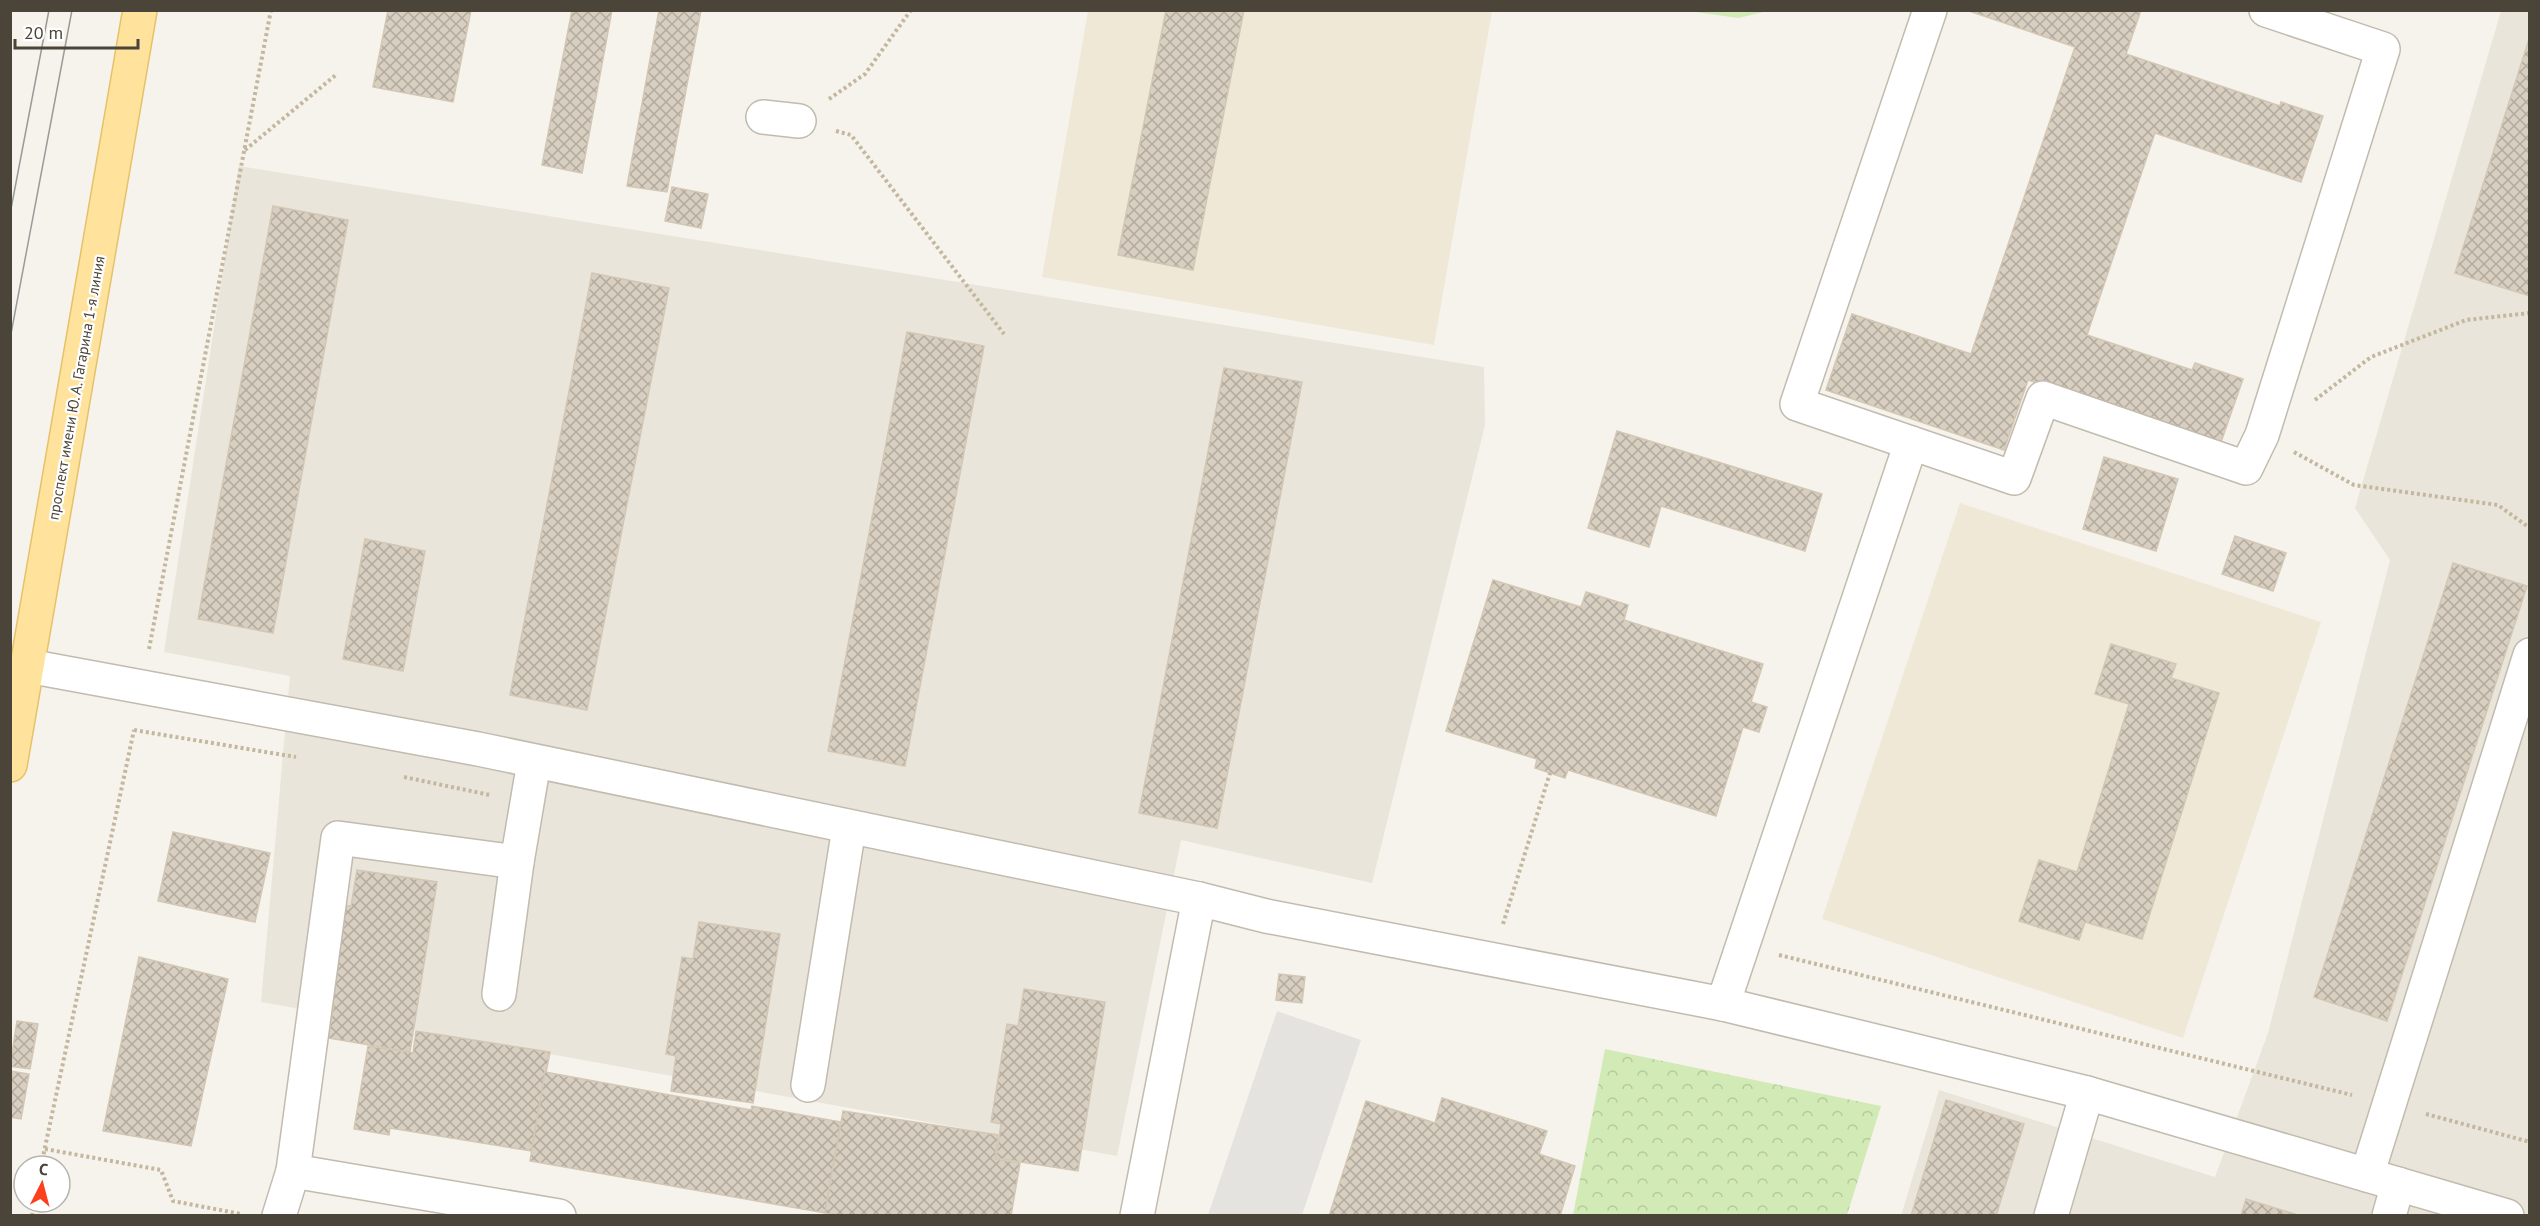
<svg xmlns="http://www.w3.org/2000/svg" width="2540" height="1226" viewBox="0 0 2540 1226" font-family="'PT Sans',sans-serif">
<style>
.residential{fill:#eae5da}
.education{fill:#efe8d6}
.forest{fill:url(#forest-crowns)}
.garden{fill:#d2eab5}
.parking{fill:#e5e3e0}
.building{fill:url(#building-cross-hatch);stroke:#d3c7b4;stroke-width:1.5}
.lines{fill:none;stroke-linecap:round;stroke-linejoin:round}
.minor-casing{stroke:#c2bbae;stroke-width:36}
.major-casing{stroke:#e6c16a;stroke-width:36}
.path{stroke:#c4b79f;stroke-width:4;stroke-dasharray:3 3;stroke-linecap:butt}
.minor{stroke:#fff;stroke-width:33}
.major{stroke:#ffe39c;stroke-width:33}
.tram{stroke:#9a9a9a;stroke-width:1.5}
.labels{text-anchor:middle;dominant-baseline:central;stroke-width:4.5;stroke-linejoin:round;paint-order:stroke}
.street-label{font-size:15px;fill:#4b4439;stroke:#fff}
</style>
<defs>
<pattern id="forest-crowns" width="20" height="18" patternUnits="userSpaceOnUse" patternTransform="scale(1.5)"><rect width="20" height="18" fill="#d2eab5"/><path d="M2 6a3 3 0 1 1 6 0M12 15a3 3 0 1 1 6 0" fill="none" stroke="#b6ca9c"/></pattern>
<pattern id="building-cross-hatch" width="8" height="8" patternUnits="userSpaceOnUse" patternTransform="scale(1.5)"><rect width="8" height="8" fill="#d8cfc1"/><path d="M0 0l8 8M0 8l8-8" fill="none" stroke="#b1aa9e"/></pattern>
</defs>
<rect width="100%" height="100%" fill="#f6f3ec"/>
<g class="residential">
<path d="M 2501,11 L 2529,11 L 2529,1215 L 1901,1216 L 1939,1090 L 2215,1177 L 2268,1033 L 2390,560 L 2355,508 Z"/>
<path d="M 239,166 L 1484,367 L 1485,425 L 1372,883 L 1181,840 L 1117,1156 L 261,1002 L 290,676 L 164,652 Z"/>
</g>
<g class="education">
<path d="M 1088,11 L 1492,11 L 1434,345 L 1042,277 Z"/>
<path d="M 1960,503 L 2321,622 L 2183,1038 L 1822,919 Z"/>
</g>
<path class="forest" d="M 1605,1049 L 1881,1106 L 1847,1215 L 1573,1215 Z"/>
<path class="garden" d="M 1688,11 L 1688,10 L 1768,11 L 1738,18 Z"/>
<path class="parking" d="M 1277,1011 L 1361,1040 L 1302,1215 L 1208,1215 Z"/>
<g class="building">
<path d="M 388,10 L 471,10 L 453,102 L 373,87 Z"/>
<path d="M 572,10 L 612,10 L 582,173 L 542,165 Z"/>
<path d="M 659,10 L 701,10 L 667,192 L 627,186 Z"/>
<path d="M 1166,10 L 1244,10 L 1193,270 L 1118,255 Z"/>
<path d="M 1966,10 L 2141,10 L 2126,54 L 2280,106 L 2281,102 L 2323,116 L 2301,182 L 2155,133 L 2087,335 L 2192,370 L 2195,363 L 2243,379 L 2220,445 L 2028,380 L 2004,450 L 1826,390 L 1852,314 L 1971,354 L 2075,47 Z"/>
<path d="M 2530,36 L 2530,296 L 2455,273 Z"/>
<path d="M 672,187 L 708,194 L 701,228 L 665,221 Z"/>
<path d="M 273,206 L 348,220 L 273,633 L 198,619 Z"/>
<path d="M 592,273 L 669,288 L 587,710 L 510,695 Z"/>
<path d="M 907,332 L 984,346 L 905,766 L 828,751 Z"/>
<path d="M 1224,368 L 1302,382 L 1217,828 L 1139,813 Z"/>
<path d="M 1617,431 L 1822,494 L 1805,551 L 1661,506 L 1649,547 L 1588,528 Z"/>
<path d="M 2104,457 L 2178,479 L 2156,551 L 2083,529 Z"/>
<path d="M 2235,536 L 2286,553 L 2273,591 L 2222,574 Z"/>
<path d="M 365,539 L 425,551 L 403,671 L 343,659 Z"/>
<path d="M 2453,563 L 2527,586 L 2387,1021 L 2314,997 Z"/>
<path d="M 1493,580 L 1581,607 L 1586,592 L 1628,605 L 1624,620 L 1763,664 L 1751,702 L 1767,707 L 1759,732 L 1743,727 L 1716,816 L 1568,770 L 1565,778 L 1535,768 L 1537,759 L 1446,731 Z"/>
<path d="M 2111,644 L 2176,664 L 2171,678 L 2219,693 L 2142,939 L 2085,922 L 2079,940 L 2019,921 L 2039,860 L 2077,872 L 2129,704 L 2095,694 Z"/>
<path d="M 173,832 L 270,853 L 255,922 L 158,901 Z"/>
<path d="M 357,870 L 437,882 L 410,1052 L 328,1038 L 334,1004 L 324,1002 L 340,905 L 351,906 Z"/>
<path d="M 699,922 L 780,934 L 753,1103 L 671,1091 L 676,1056 L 666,1054 L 682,957 L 693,959 Z"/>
<path d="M 139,957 L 228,979 L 191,1146 L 103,1131 Z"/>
<path d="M 1279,974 L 1305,977 L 1302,1003 L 1276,1000 Z"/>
<path d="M 1024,989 L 1105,1002 L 1078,1171 L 996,1158 L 1001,1124 L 991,1122 L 1007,1024 L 1018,1026 Z"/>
<path d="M 17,1021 L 38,1024 L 30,1069 L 10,1066 Z"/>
<path d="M 416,1031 L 550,1052 L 531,1151 L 390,1128 L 389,1135 L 354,1129 L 368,1046 L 413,1053 Z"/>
<path d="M 10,1071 L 29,1074 L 21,1119 L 10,1117 Z"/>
<path d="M 545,1072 L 751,1110 L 752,1106 L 841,1122 L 825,1213 L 530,1161 Z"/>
<path d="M 1442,1098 L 1547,1131 L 1539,1154 L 1575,1166 L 1560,1216 L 1329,1216 L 1366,1101 L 1435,1123 Z"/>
<path d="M 1946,1100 L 2024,1124 L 1996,1216 L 1911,1216 Z"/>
<path d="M 843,1111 L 998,1135 L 995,1159 L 1020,1163 L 1011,1216 L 844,1216 L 825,1213 Z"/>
<path d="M 2246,1199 L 2301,1216 L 2241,1216 Z"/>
</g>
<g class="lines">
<g class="minor-casing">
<g id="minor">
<path d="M 1930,10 L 1797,404 L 2014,478 L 2043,398 L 2246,468 L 2262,435 L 2383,49 L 2266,10"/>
<path d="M 763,117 L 799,121"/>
<path d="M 28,666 L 478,749 L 1199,899 L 1266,916 L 1723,1004 L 1908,1049 L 2087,1093 L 2507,1216"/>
<path d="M 534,762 L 517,862 L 338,838 L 293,1171 L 559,1216"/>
<path d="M 499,994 L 517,862"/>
<path d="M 1723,1004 L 1911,443"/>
<path d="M 808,1085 L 849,828"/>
<path d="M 2367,1175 L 2530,655"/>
<path d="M 279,1216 L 293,1171"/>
<path d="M 1137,1216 L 1199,899"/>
<path d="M 2051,1216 L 2087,1093"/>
<path d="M 2389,1216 L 2398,1184"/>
</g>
</g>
<g class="major-casing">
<path id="major" d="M 10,765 L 140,10"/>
</g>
<g class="path">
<path d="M 829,99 L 865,74 L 911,10"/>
<path d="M 836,131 L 851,135 L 1004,334"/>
<path d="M 245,150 L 337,74"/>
<path d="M 2315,400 L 2371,357 L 2466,320 L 2530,313"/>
<path d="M 2294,452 L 2354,485 L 2498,505 L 2530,528"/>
<path d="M 149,649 L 271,10"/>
<path d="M 134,730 L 296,757"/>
<path d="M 404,777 L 490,795"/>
<path d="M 1503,924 L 1550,773"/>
<path d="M 1779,955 L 2352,1095"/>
<path d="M 2426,1114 L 2530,1142"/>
<path d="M 45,1149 L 161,1170 L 173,1201 L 241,1214"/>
<path d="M 41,1166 L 134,730"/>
<path d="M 32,1216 L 34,1202"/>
</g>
<use href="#minor" class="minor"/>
<use href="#major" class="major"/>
<g class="tram">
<path d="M 10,214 L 49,10"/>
<path d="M 10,339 L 72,10"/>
</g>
</g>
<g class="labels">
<g class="street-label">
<text transform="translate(76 388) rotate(-80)">проспект имени Ю. А. Гагарина 1-я линия</text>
</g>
</g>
<rect width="2540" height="1226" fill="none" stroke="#4b4439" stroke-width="24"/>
<g transform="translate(42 1184) rotate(6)"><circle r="28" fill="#ffffff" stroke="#b7b4b0" stroke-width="1.5"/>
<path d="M0-4.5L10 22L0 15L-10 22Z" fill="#fc3f1d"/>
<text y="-9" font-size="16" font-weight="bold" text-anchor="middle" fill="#4b4439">С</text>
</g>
<path d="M15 39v9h123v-9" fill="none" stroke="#4b4439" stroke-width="3"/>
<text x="24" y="39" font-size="18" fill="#4b4439" stroke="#ffffff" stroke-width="4.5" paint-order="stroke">20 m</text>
</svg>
